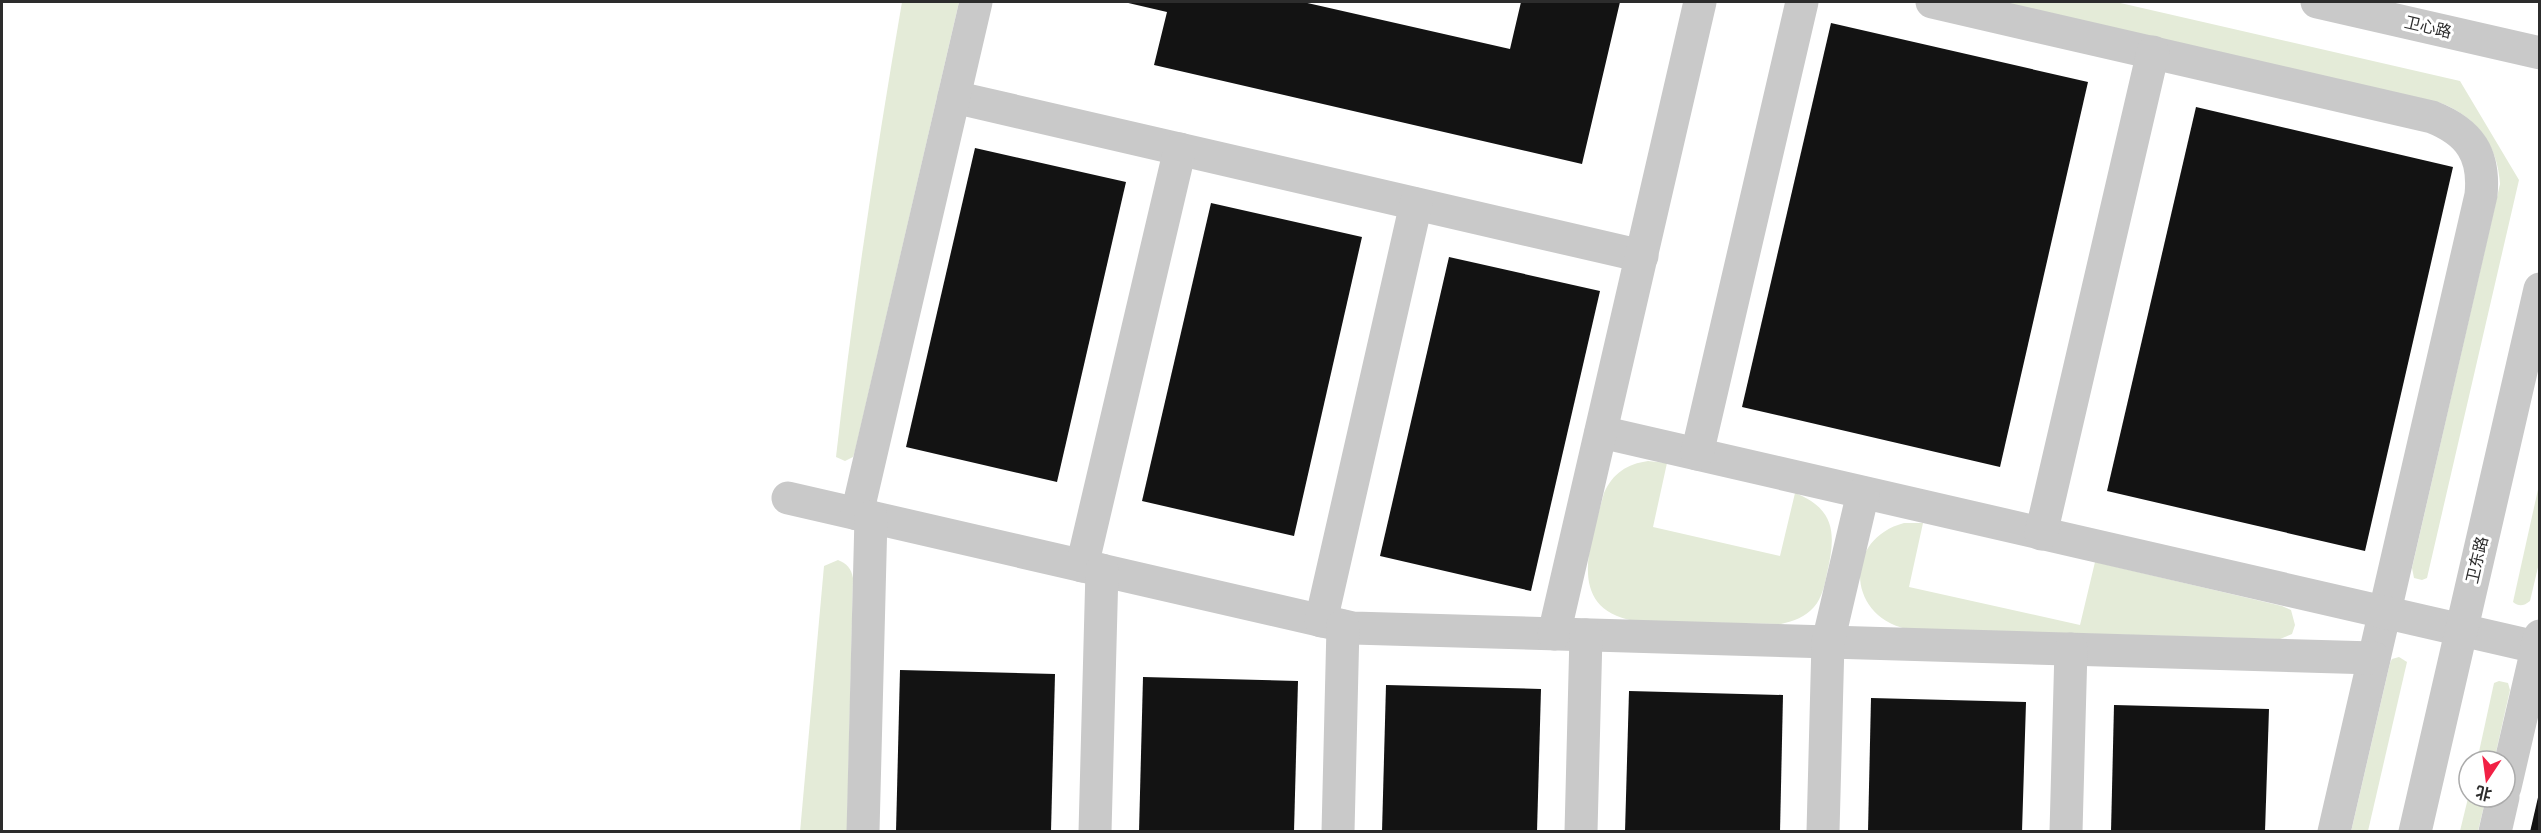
<svg xmlns="http://www.w3.org/2000/svg" width="2541" height="833" viewBox="0 0 2541 833" font-family="'DejaVu Sans','Noto Sans SC',sans-serif">
<style>
.green{fill:#e4ebd8}
.building{fill:#131313}
.lines{fill:none;stroke-linecap:round;stroke-linejoin:round}
.minor{stroke:#c9c9c9;stroke-width:33}
.labels{text-anchor:middle;dominant-baseline:central;stroke-width:6;stroke-linejoin:round;paint-order:stroke}
.street-label{font-size:16px;fill:#2c2c2c;stroke:#fff}
</style>
<rect width="100%" height="100%" fill="#fff"/>
<g class="green">
<path d="M 902,2 L 959,2 L 855,451 L 853,457 L 845,461 L 836,457 C 853,305 876,153 902,2 Z"/>
<path d="M 2001,2 L 2116,2 L 2460,81 L 2519,180 L 2427,578 L 2422,580 L 2414,578 L 2412,568 L 2500,184 C 2498,146 2477,117 2441,103 Z"/>
<path d="M 1648,461 L 1667,463 L 1653,527 L 1780,556 L 1795,493 C 1836,509 1836,535 1827,573 C 1825,584 1822,598 1814,607 C 1805,617 1794,621 1781,624 L 1634,621 C 1563,608 1592,540 1604,493 C 1613,473 1627,464 1648,461 Z"/>
<path d="M 2539,485 L 2539,563 L 2530,601 C 2524,606 2519,607 2513,602 Z"/>
<path d="M 1904,523 L 1923,523 L 1909,587 L 2080,625 L 2095,562 L 2282,606 L 2291,610 L 2295,625 L 2292,634 L 2280,639 L 1906,629 C 1846,615 1844,539 1904,523 Z"/>
<path d="M 838,560 C 847,564 851,568 853,578 L 847,831 L 800,832 L 824,566 Z"/>
<path d="M 2399,657 L 2407,662 L 2368,831 L 2351,832 L 2390,663 L 2392,659 Z"/>
<path d="M 2499,681 L 2508,683 L 2510,690 L 2494,761 L 2477,761 L 2494,683 Z"/>
<path d="M 2469,794 L 2469,797 L 2486,797 L 2478,831 L 2460,831 Z"/>
</g>
<g class="building">
<path d="M 1124,2 L 1303,2 L 1510,49 L 1521,2 L 1620,2 L 1582,164 L 1154,65 L 1167,12 Z"/>
<path d="M 1831,23 L 2088,82 L 2000,467 L 1742,407 Z"/>
<path d="M 2196,107 L 2453,167 L 2365,551 L 2107,491 Z"/>
<path d="M 975,148 L 1126,182 L 1057,482 L 906,447 Z"/>
<path d="M 1211,203 L 1362,237 L 1294,536 L 1142,501 Z"/>
<path d="M 1449,257 L 1600,291 L 1531,591 L 1380,556 Z"/>
<path d="M 900,670 L 1055,674 L 1051,832 L 896,832 Z"/>
<path d="M 1143,677 L 1298,681 L 1294,832 L 1139,832 Z"/>
<path d="M 1386,685 L 1541,689 L 1537,832 L 1382,832 Z"/>
<path d="M 1629,691 L 1783,695 L 1780,832 L 1625,832 Z"/>
<path d="M 1871,698 L 2026,702 L 2022,832 L 1868,832 Z"/>
<path d="M 2114,705 L 2269,709 L 2265,832 L 2111,832 Z"/>
<path d="M 2539,793 L 2540,832 L 2530,832 Z"/>
</g>
<g class="lines">
<g class="minor">
<path d="M 1932,2 L 2432,117 C 2470,132 2485,155 2481,195 L 2334,832"/>
<path d="M 2317,2 L 2540,53"/>
<path d="M 954,97 L 1642,256"/>
<path d="M 1601,432 L 2540,648"/>
<path d="M 1697,454 L 1802,2"/>
<path d="M 788,498 L 1353,628 L 2374,658"/>
<path d="M 857,514 L 976,2"/>
<path d="M 2041,534 L 2153,52"/>
<path d="M 1082,566 L 1180,149"/>
<path d="M 1321,621 L 1416,204"/>
<path d="M 1554,634 L 1700,2"/>
<path d="M 2505,787 L 2540,636"/>
<path d="M 863,832 L 871,517"/>
<path d="M 1095,832 L 1102,570"/>
<path d="M 1338,832 L 1343,626"/>
<path d="M 1581,832 L 1586,635"/>
<path d="M 1823,832 L 1828,642 L 1863,493"/>
<path d="M 2066,832 L 2071,649"/>
<path d="M 2415,832 L 2540,289"/>
<path d="M 2495,832 L 2503,797"/>
</g>
</g>
<g class="labels">
<g class="street-label">
<text transform="translate(2428 27) rotate(13)">卫心路</text>
<text transform="translate(2477 560) rotate(-77)">卫东路</text>
</g>
</g>
<rect width="2541" height="833" fill="none" stroke="#2c2c2c" stroke-width="6"/>
<g transform="translate(2487 779) rotate(193)"><circle r="28" fill="#ffffff" stroke="#ababab" stroke-width="1.5"/>
<path d="M0-4.5L10 22L0 15L-10 22Z" fill="#f12145"/>
<text y="-9" font-size="16" font-weight="bold" text-anchor="middle" fill="#2c2c2c">北</text>
</g>
</svg>
